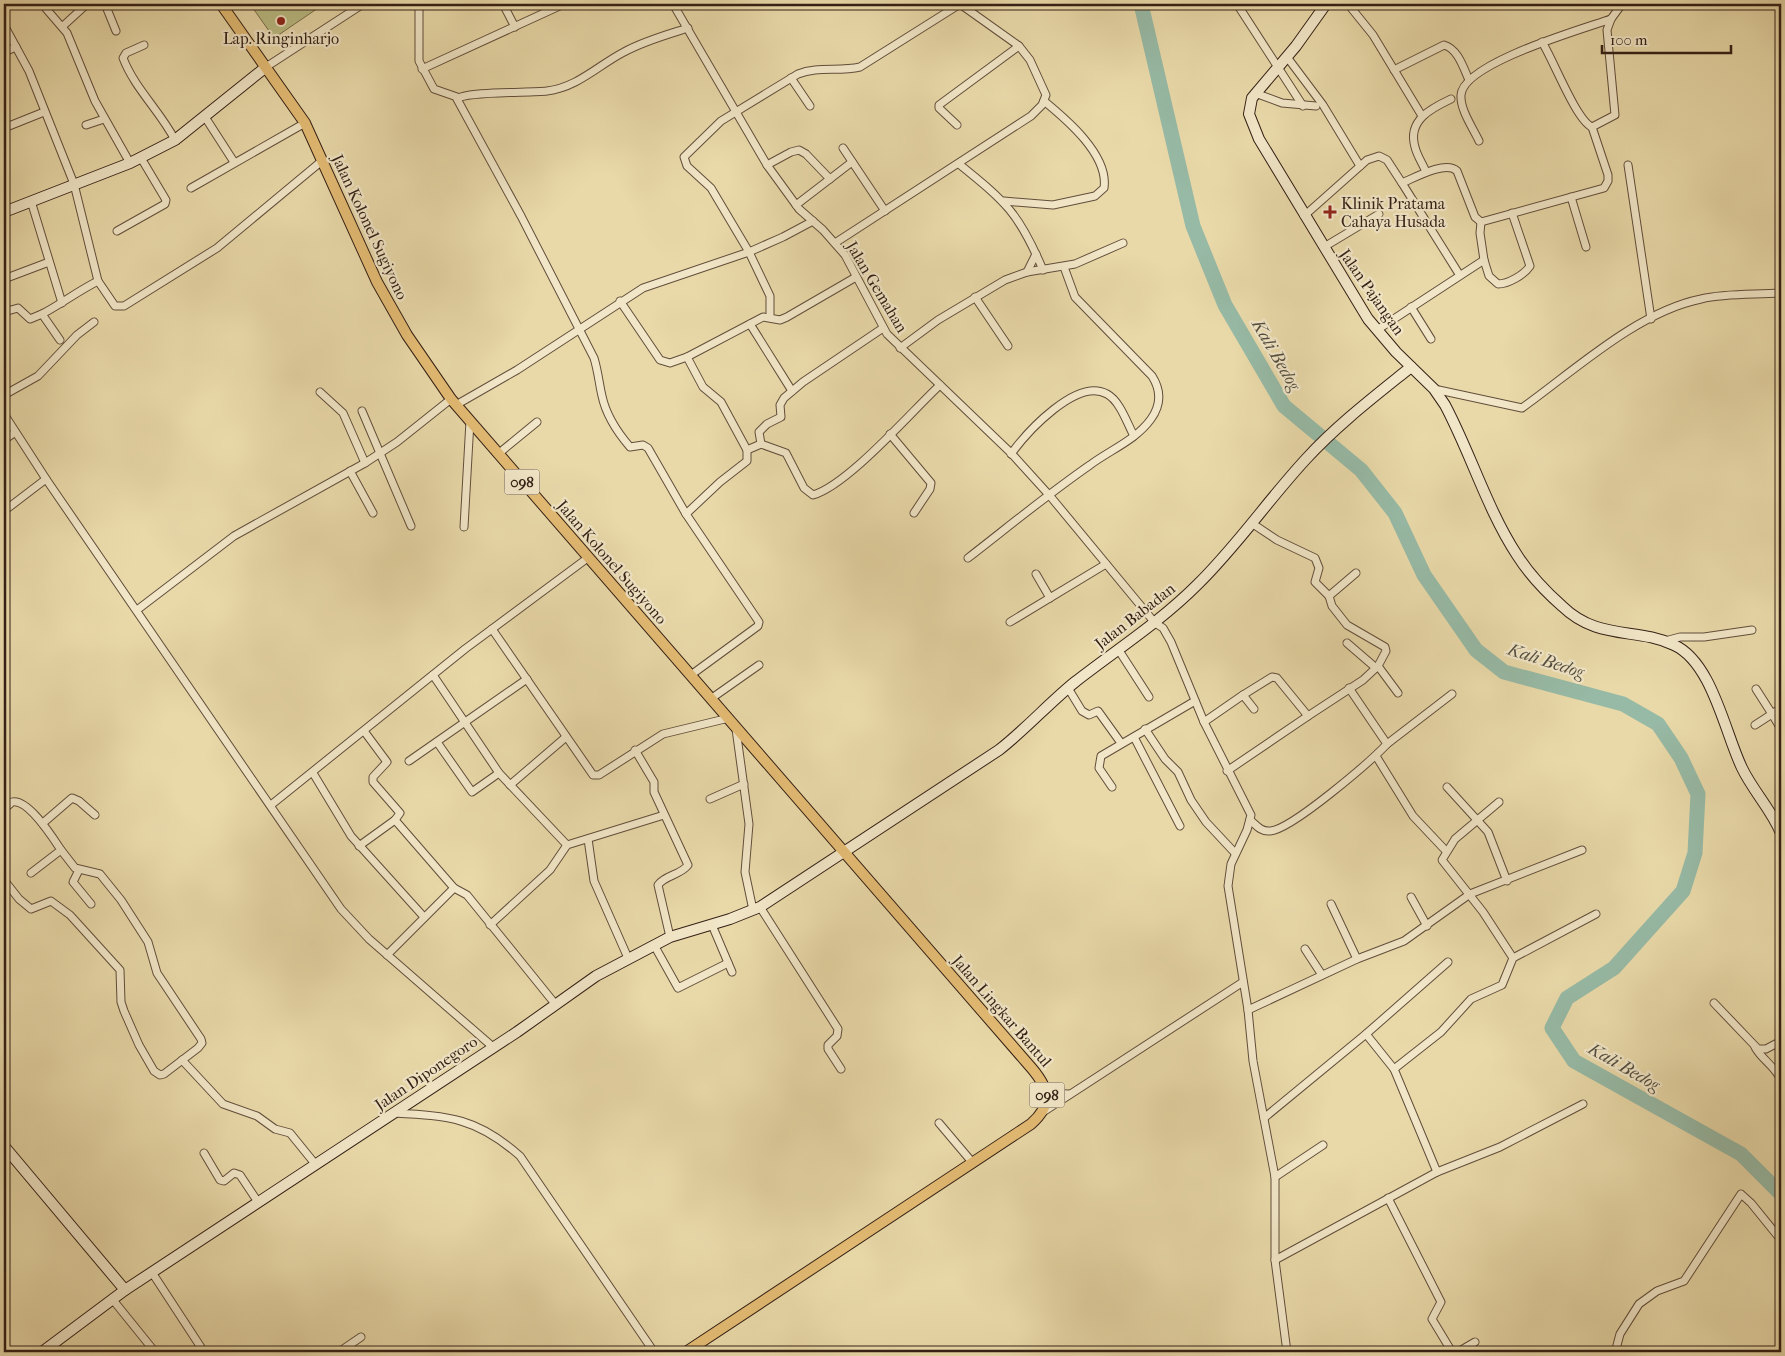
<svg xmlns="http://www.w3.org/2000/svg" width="1785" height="1356" viewBox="0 0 1785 1356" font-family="'IM FELL French Canon',serif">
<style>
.green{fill:#bbbe85;stroke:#786f4e}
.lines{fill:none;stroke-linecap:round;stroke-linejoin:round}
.river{stroke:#97baa6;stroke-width:15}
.street-casing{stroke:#614e3b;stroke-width:9}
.secondary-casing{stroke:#342016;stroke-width:12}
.primary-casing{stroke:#342016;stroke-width:12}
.street{stroke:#f1e6c7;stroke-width:7}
.secondary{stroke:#f1e6c7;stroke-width:10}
.primary{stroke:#e4bc74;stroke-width:10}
.poi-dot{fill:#8f2418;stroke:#f1e6c7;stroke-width:2}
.labels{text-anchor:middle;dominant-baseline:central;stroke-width:4.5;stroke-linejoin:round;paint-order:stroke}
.shield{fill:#f1e6c7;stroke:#6d5b4b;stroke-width:1}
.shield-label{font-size:15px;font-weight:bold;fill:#342016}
.poi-label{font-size:16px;fill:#342016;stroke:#f1e6c7}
.street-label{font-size:16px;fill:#342016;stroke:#f1e6c7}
.water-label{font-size:18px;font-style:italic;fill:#524e41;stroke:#f1e6c7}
</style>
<rect width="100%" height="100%" fill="#e9d9a9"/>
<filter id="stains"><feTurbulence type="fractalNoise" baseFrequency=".004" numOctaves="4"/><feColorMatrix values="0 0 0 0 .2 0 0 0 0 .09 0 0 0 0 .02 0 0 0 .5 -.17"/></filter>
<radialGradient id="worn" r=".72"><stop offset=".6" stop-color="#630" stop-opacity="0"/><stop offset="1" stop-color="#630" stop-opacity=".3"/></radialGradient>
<path class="green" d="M 250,4 L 324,4 L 274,38 Z"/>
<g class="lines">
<path class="river" d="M 1141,4 L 1193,226 L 1225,305 L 1284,406 L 1361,470 L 1395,513 L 1424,575 L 1476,650 L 1504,672 L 1623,704 L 1658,724 L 1681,758 L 1698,794 L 1695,853 L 1683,891 L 1614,968 L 1567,998 L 1552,1028 L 1574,1061 L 1741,1154 L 1781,1194"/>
<g class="street-casing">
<g id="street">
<path d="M 42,4 L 67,33 L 95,101 L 130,163"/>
<path d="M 105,4 L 116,31"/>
<path d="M 419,4 L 419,61 L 434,89 L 457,97"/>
<path d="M 503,4 L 515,27"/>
<path d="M 673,4 L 767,165 L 799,209 L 823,230 L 845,255 L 887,334 L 1011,453 L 1050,496 L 1155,623 L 1163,628 L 1171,642 L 1204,722 L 1251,815 L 1247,830 L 1231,864 L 1228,886 L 1248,1010 L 1253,1061 L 1275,1177 L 1275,1260 L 1287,1352"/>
<path d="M 1237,4 L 1303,106"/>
<path d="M 1348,4 L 1373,35 L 1422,116"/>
<path d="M 4,25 L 29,71 L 74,184 L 98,281 L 115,306 L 124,306 L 217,248 L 323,160"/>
<path d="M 63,26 L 87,4"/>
<path d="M 688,28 C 666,35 644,41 624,52 C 597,66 578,87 547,91 C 530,93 465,91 457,99 L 521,216 L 594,358 C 598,371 599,383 602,396 C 606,415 618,433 630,447 L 643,445 L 648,448 L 686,514 L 759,622 L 758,626 L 691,675"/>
<path d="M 1542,42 C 1553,59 1576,120 1592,127"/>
<path d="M 144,45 L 126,53 L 123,58 C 135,89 160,111 175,140"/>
<path d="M 4,52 L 16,47"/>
<path d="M 1287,57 L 1323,105 L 1360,166"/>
<path d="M 266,67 L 363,4"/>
<path d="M 422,69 L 564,4"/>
<path d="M 1394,70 L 1444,45 C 1458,49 1463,67 1469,80"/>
<path d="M 791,78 L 810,106"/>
<path d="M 1255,93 L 1282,103 L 1316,106"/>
<path d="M 205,117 L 234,162"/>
<path d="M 86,125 L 104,119"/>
<path d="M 957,125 L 939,108 L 939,105 L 1019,46"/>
<path d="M 4,128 L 44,112"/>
<path d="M 1479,141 C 1473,128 1460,110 1461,95 C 1463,63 1583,29 1611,19"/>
<path d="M 843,148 L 885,211"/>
<path d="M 959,164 C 1006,202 1019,213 1043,270"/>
<path d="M 767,165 L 791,152 L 799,150 L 806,154 L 830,179"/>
<path d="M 1628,165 L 1651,319"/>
<path d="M 1426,172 C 1423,164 1417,156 1415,147 C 1407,120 1432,108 1451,99"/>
<path d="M 1402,183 L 1459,274"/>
<path d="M 191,188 L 305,123"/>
<path d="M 1571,197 L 1586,247"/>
<path d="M 31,201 L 62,303"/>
<path d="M 1004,201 L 1053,205 L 1095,196 L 1104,188 C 1109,155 1066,119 1044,101"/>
<path d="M 796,205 L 852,162"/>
<path d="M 1304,216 L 1367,160 L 1379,156 L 1387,160 L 1402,183 C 1414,178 1446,160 1457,171 L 1475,217 L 1481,222 L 1604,188 L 1608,181 L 1608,175 L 1592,127 L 1615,115 L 1607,30 L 1611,19 L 1622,4"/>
<path d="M 1481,222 L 1480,233 L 1484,260"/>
<path d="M 117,231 L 165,204 L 166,200 L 141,158"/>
<path d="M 1324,247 L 1379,214"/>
<path d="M 1027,272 L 1036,254"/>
<path d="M 4,279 L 49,262"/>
<path d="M 975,297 L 1008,346"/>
<path d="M 620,301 L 660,360 L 670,363 L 687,357 L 763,317 L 780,320 L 787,317 L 856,277"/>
<path d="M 1411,307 L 1431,339"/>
<path d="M 4,312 L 18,308 L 30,319 L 42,314"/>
<path d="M 770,317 L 770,296 L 749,252 L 711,188 L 687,166 L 684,157 L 721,121 L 798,74 C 818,66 839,72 860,67 L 960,4 L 1019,46 L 1030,60 L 1046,95 L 1042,105 L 1031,116 L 835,243"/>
<path d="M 750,324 L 792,391"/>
<path d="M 1377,330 L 1484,260 L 1489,276 L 1498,284 C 1508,284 1524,275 1530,266 L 1512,213"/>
<path d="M 60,340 L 42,314 C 61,304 78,291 98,281"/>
<path d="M 900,348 L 938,320 L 1005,280 L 1027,272 L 1075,264 L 1123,243"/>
<path d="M 687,357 L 703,387 L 721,402 L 747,450 L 761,444 L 786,453 L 804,488 L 813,495 C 848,485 911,412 940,385"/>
<path d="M 1434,389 L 1522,408 C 1574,371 1637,312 1701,299 C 1727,293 1755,295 1781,293"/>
<path d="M 320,392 L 343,413 L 365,463"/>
<path d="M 4,395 L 38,376 L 77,335 L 94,322"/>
<path d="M 456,405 L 517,370 L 643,288 L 749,252 L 783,237 L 813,221"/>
<path d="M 362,411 L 411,526"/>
<path d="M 4,414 L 46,479 L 341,909 L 369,939 L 493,1047"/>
<path d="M 890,434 L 931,483 L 930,489 L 914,513"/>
<path d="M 4,440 L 14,433"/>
<path d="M 761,444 L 759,432 L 767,424 L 781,417 L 780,405 L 784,398 L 803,382 L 883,328"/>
<path d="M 498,454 L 537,422"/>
<path d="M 1011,454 C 1027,432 1077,377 1107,394 C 1120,401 1127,423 1134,436"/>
<path d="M 350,471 L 373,513"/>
<path d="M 4,511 L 46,479"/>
<path d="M 686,514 L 720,482 L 747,461 L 747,450"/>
<path d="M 1253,524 L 1277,540 L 1315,558 L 1319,568 L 1315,582 L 1329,596 L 1332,606 L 1347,625 L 1385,647 L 1386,651 L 1378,666 L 1398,693"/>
<path d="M 464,527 L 470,421"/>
<path d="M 968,558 C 1008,527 1048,494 1090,465 C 1110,450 1136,440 1151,419 C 1161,405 1161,390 1152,376 L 1075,297 L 1064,267"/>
<path d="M 1036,574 L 1050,598"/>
<path d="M 1329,596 L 1356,573"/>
<path d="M 137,610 L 234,536 L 365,463 L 397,442 L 451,399"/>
<path d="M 1010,622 L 1106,564"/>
<path d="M 492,629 L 593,775 L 599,775 L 663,734 L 729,718"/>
<path d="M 1665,641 L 1680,637 L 1704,637 L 1752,630"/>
<path d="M 1347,643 L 1376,668"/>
<path d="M 1118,649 L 1149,697"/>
<path d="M 433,675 L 499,773 L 567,845"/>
<path d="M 1068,688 L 1082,711 L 1089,715 L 1098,711 L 1121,743"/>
<path d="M 1243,695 L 1272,677 L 1277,678 L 1308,716 L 1363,680 L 1378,666"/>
<path d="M 712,698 L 759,665"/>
<path d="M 1781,708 L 1772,714 L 1781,729"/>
<path d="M 1204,722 L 1243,695 L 1254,709"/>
<path d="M 1755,725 L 1772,714 L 1756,689"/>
<path d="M 736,729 L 749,824 L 745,872 L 753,910"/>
<path d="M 1145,729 L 1165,759 L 1178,772 L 1191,800 L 1206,822 L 1235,853"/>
<path d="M 1134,737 L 1180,826"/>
<path d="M 437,742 L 472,792 L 499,773"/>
<path d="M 1387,744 L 1452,694"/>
<path d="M 635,750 L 654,782 L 654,792 L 688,865 C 681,875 665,875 658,885 L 670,937"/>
<path d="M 1376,756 L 1413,816 L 1446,851"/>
<path d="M 409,761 L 527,679"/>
<path d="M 1227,771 L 1308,716"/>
<path d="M 313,773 L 351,836 L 424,917"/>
<path d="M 510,785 L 566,737"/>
<path d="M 1112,787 L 1099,768 L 1101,756 L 1195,701"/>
<path d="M 1447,787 L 1488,832 L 1507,881"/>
<path d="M 710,799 L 744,784"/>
<path d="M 1499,802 L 1455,839 L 1442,860 L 1483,912 L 1513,958"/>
<path d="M 271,805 L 465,649 L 589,557"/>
<path d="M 4,809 L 12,802 C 28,798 53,838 61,850 L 31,873"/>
<path d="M 395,820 L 454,888 L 467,895 L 556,1005"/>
<path d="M 1250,820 C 1256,825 1261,832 1270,831 C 1291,830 1370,762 1387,744 L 1349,688"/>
<path d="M 43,823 L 72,798 L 79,801 L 95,815"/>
<path d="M 588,839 L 594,881 L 628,958"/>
<path d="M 359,846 L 395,820 L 400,813 L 373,782 L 373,777 L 387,762 L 364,731"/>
<path d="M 79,870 L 73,882 L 91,904"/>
<path d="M 4,880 L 19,899 L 31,909 L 51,901 L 70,915 L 120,970 L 121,1002 L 124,1011 L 139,1045 L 154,1071 L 160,1075 L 164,1074 L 198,1048 L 202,1043 L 201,1039 L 157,973 L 148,942 L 121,900 L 100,874 L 75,868 L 61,850"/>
<path d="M 1411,897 L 1427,926"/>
<path d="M 1331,904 L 1357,959"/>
<path d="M 760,907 L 838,1029 L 837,1036 L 828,1045 L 828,1049 L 841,1069"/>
<path d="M 490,925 L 550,870 L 567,845 L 664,815"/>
<path d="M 712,925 L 732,972"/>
<path d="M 654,945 L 678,988 L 728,963"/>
<path d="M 1305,949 L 1322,975"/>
<path d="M 387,955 L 454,888"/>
<path d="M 1714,1003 L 1758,1049 L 1766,1049 L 1781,1041"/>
<path d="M 1248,1010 L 1357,959 L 1404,941 L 1470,894 L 1582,850"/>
<path d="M 1366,1034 L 1394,1069 L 1441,1032 L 1471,999 L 1502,985 L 1513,958 L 1596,914"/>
<path d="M 1755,1047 C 1762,1060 1775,1066 1781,1080"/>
<path d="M 182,1060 L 223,1104 L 257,1116 L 275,1129 L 290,1133 L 316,1165"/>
<path d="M 1394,1069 L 1437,1172"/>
<path d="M 1047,1093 L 1069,1094"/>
<path d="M 1043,1112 L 1243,982"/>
<path d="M 394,1113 C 450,1116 477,1118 520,1156 L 654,1352"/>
<path d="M 1264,1118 L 1366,1034 L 1448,962"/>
<path d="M 939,1123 L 972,1162"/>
<path d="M 204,1153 L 220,1180 L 224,1181 L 234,1173 L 240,1175 L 258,1202"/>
<path d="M 1275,1177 L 1323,1145"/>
<path d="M 1388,1198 L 1441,1302 L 1432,1319 L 1452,1352"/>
<path d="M 1275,1260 L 1437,1172 L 1500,1147 L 1583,1104"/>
<path d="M 153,1274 L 204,1352"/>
<path d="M 113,1300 L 155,1352"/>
<path d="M 1616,1349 L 1620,1334 L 1639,1304 L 1657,1291 L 1684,1281 L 1741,1194 L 1751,1203 L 1781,1240"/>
<path d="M 339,1352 L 361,1337"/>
<path d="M 1458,1352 L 1475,1342"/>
</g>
</g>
<g class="secondary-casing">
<g id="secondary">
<path d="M 1326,4 L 1296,46 L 1252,98 L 1249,114 L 1259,139 L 1368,319 L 1396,352 L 1434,389 L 1445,405 C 1471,454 1487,509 1517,555 C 1529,574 1545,591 1562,606 C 1598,641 1636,627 1674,645 C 1712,662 1725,733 1742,768 C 1753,791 1771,809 1781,833"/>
<path d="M 4,212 L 130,163 L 175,140 L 266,67"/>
<path d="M 4,1146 L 125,1290"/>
<path d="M 42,1352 L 125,1290 L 517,1032 L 596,976 L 670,937 L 730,919 L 760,907 L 999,750 C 1026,729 1049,703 1075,682 C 1116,650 1160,622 1197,585 C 1237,546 1268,500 1306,459 C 1337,425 1375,396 1411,367"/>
</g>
</g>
<g class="primary-casing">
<path id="primary" d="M 221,4 L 305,123 L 377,282 L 407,335 L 451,399 L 1028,1064 C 1047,1085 1056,1102 1031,1124 L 686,1352"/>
</g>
<use href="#street" class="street"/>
<use href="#secondary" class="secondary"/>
<use href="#primary" class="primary"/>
</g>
<g class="poi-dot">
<circle cx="281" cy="21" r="5"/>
<path d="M1327.5 204.5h5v5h5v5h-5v5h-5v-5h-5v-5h5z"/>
</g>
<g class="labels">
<g class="shield">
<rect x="504.5" y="469.5" width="35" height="25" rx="4"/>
<rect x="1029.5" y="1082.5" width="35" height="25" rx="4"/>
</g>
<g class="shield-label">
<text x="522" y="482">098</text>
<text x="1047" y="1095">098</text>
</g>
<g class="poi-label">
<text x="281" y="38">Lap. Ringinharjo</text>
<text x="1341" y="203" text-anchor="start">Klinik Pratama<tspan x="1341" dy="18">Cahaya Husada</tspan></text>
</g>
<g class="street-label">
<text transform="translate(370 227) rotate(65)">Jalan Kolonel Sugiyono</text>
<text transform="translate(877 287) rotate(59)">Jalan Gemahan</text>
<text transform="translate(1372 292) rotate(55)">Jalan Pajangan</text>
<text transform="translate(612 562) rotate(49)">Jalan Kolonel Sugiyono</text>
<text transform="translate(1135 616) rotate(-38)">Jalan Babadan</text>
<text transform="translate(1002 1011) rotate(49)">Jalan Lingkar Bantul</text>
<text transform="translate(426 1073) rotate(-34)">Jalan Diponegoro</text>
</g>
<g class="water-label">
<text transform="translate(1276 355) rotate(60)">Kali Bedog</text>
<text transform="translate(1546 661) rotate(18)">Kali Bedog</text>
<text transform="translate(1624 1067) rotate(30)">Kali Bedog</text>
</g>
</g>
<rect width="1785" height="1356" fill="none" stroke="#e9d9a9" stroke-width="20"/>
<rect x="5" y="5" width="1775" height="1346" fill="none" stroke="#342016" stroke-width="2.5"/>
<rect x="10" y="10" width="1765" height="1336" fill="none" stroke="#342016"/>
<path d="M1602 45v8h129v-8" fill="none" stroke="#342016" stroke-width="2.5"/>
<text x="1610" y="45" font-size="15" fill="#342016" stroke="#f1e6c7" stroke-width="4" paint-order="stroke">100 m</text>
<rect width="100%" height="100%" filter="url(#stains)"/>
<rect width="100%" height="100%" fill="url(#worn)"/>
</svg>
